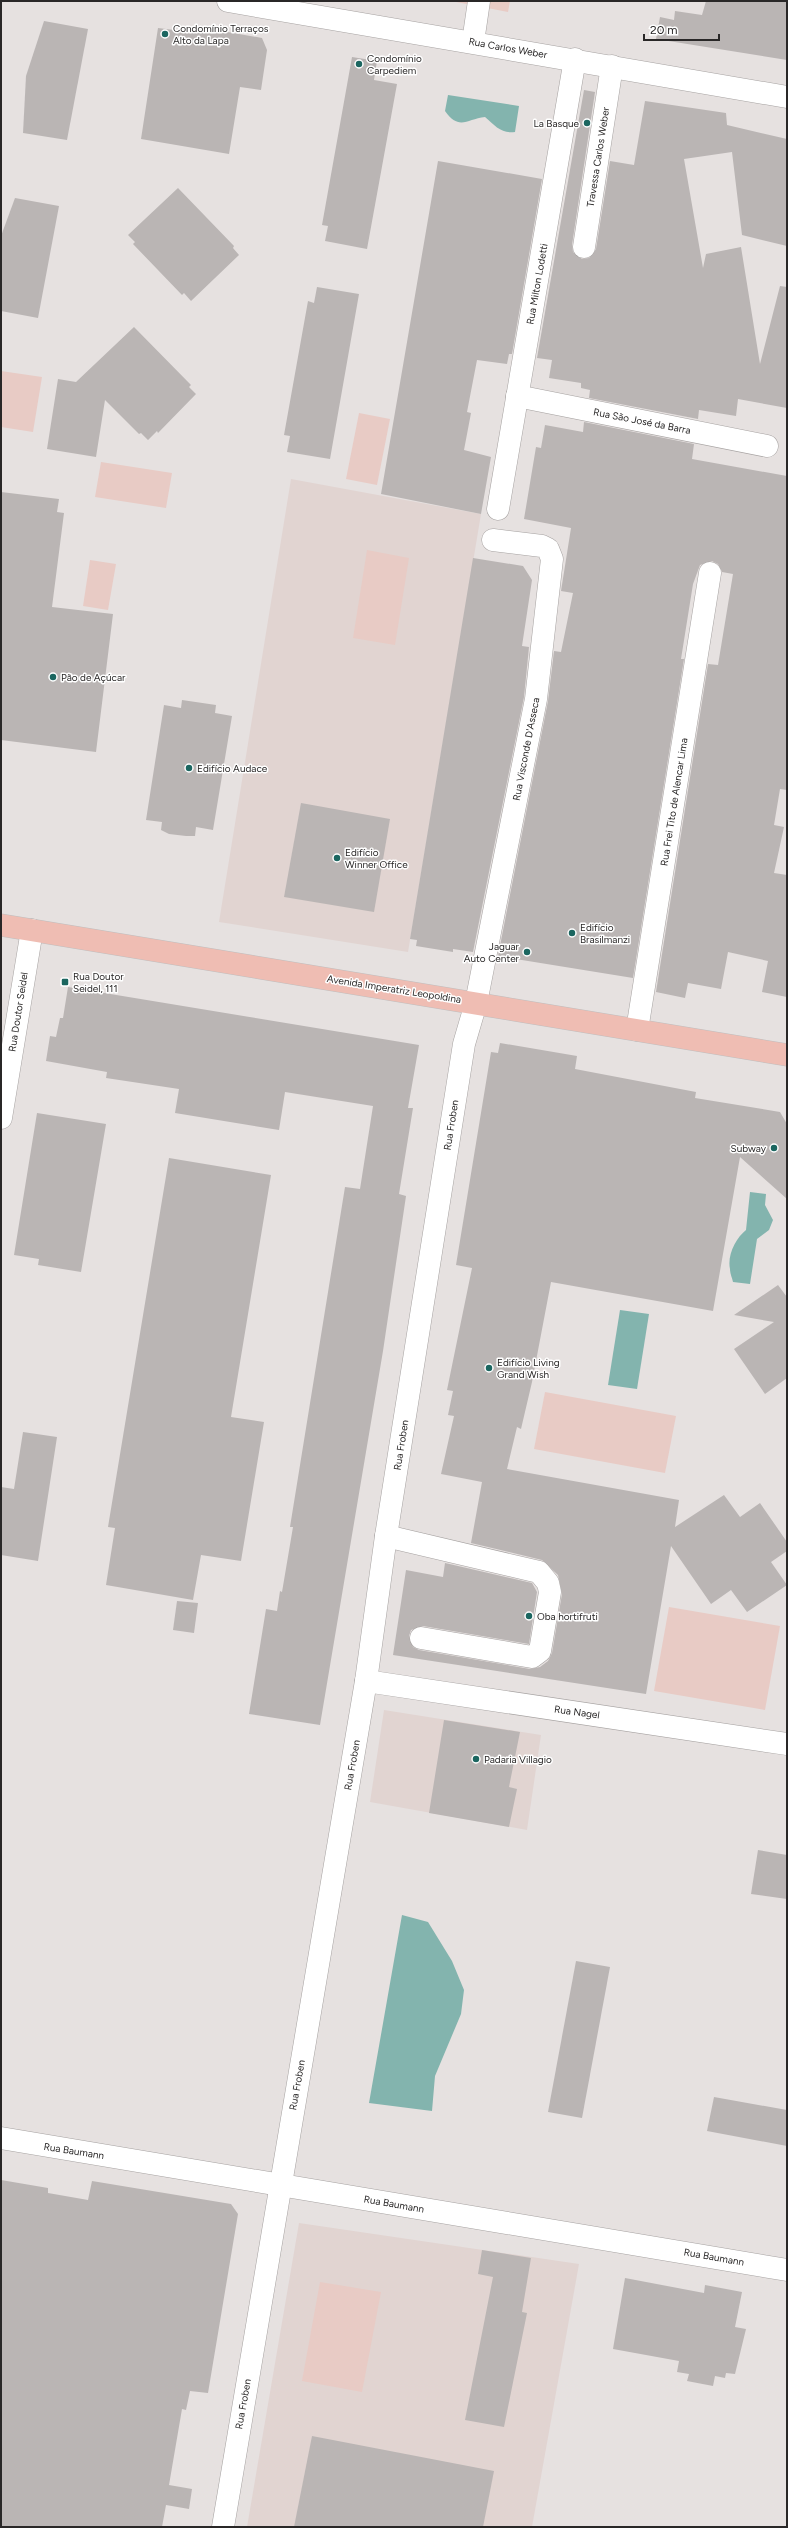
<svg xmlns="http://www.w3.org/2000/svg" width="788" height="2528" viewBox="0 0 788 2528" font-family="Figtree,sans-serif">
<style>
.built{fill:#e1d4d1}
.green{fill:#e8cbc5}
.water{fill:#83b4ae}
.building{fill:#bab5b4}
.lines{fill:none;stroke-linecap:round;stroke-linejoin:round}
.minor-casing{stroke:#a6a2a1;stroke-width:23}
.major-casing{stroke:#bfbebe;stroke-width:23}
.minor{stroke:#fff;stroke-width:22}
.major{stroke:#efbdb3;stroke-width:22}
.poi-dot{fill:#1b6660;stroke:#fff;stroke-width:1.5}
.labels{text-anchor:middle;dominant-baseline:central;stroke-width:3;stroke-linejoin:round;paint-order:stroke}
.poi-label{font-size:10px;fill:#292727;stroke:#fff;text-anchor:start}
.street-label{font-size:10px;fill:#292727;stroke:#fff}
</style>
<rect width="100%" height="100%" fill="#e6e1e0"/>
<g class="built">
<path d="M 291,479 L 481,514 L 408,952 L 219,922 Z"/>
<path d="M 384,1710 L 541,1735 L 527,1830 L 370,1802 Z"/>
<path d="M 299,2223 L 579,2264 L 532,2527 L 247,2527 Z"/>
</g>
<g class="green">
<path d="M 451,1 L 510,1 L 508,12 Z"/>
<path d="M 1,371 L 42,377 L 33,432 L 1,427 Z"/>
<path d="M 359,413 L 390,419 L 377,485 L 346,479 Z"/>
<path d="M 101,462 L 172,473 L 166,508 L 95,497 Z"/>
<path d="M 367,550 L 409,558 L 395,645 L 353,638 Z"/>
<path d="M 90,560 L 116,564 L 108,610 L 83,606 Z"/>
<path d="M 545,1392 L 676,1416 L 665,1473 L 534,1449 Z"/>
<path d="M 669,1607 L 780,1626 L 765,1710 L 654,1691 Z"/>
<path d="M 320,2282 L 381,2292 L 362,2392 L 302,2381 Z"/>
</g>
<g class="water">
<path d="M 448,95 L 519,106 L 515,132 C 502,134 495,126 485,117 C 467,119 459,131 445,111 Z"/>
<path d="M 750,1192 L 766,1194 L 765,1205 L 773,1220 L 769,1230 L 757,1239 L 750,1284 L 733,1282 C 732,1277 730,1274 730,1269 C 727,1255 736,1238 746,1230 Z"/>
<path d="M 620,1310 L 649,1314 L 637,1389 L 608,1385 Z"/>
<path d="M 402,1915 L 428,1922 L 452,1961 L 464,1990 L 461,2014 L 435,2076 L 432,2111 L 369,2103 Z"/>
</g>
<g class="building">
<path d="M 706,1 L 787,1 L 787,60 L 656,39 L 660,17 L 674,20 L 675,11 L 702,15 Z"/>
<path d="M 44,21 L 88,29 L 67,140 L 23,133 L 26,76 Z"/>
<path d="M 199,27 L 262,38 L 267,50 L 261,90 L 240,87 L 229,154 L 141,139 L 158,28 L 198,33 Z"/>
<path d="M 352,57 L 377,61 L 374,80 L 397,84 L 367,249 L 325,241 L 328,226 L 322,225 Z"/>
<path d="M 584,90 L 595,92 L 572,245 L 573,252 L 582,259 L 589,258 L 596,249 L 610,161 L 634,165 L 645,101 L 726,113 L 727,125 L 787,139 L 787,246 L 742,235 L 732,152 L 684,159 L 703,268 L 706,254 L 741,247 L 760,364 L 780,286 L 787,287 L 787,408 L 738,399 L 736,416 L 699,410 L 698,419 L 589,398 L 590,390 L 581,388 L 581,383 L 549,378 L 552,360 L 537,358 Z"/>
<path d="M 438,161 L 542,179 L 512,354 L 509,354 L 507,364 L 477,360 L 467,412 L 471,413 L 464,450 L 491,457 L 481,514 L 381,494 Z"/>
<path d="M 178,188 L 234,246 L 233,248 L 239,255 L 191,301 L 184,293 L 182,295 L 133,244 L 135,242 L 128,235 Z"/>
<path d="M 15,198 L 59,206 L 38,318 L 1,311 L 1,236 Z"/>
<path d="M 317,287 L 359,294 L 330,459 L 287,452 L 290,436 L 284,435 L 308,301 L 314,303 Z"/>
<path d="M 134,327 L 191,385 L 189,387 L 196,394 L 158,433 L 157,431 L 148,440 L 141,433 L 139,434 L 105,400 L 96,457 L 47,449 L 58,379 L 76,382 Z"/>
<path d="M 584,422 L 694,444 L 692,459 L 787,476 L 787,790 L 780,789 L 774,825 L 784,827 L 774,873 L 787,875 L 787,997 L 762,992 L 768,961 L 728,952 L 721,989 L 688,983 L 685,998 L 656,992 L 708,664 L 718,665 L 733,574 L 722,572 L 718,564 L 712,561 L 700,565 L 693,584 L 681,659 L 684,659 L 633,978 L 498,956 L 548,701 L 554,651 L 561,652 L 573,593 L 561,591 L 571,528 L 524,519 L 536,447 L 541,448 L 545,425 L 583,432 Z"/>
<path d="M 1,492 L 59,499 L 57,512 L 64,513 L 52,607 L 113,614 L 96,752 L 1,740 Z"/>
<path d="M 473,558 L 523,566 L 532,580 L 522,646 L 529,647 L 524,697 L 473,952 L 453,949 L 453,952 L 416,946 L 417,940 L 410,939 Z"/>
<path d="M 182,700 L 216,705 L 215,713 L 232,716 L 213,830 L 196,827 L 195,836 L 186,836 L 169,834 L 161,830 L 162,822 L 146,820 L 164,705 L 181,708 Z"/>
<path d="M 301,803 L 390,819 L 374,912 L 284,897 Z"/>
<path d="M 68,987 L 419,1045 L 408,1108 L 413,1108 L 399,1194 L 406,1196 L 383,1351 L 320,1725 L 249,1714 L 266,1609 L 277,1611 L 280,1591 L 282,1592 L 293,1527 L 290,1527 L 345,1187 L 360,1189 L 373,1106 L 285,1092 L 279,1130 L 175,1113 L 179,1089 L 106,1078 L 107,1072 L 46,1061 L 50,1036 L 56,1037 L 60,1018 L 63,1018 Z"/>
<path d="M 500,1043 L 577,1056 L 575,1069 L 696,1092 L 695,1098 L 780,1112 L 787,1124 L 787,1199 L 740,1157 L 713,1311 L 551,1282 L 532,1382 L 521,1429 L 517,1427 L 507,1469 L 679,1500 L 675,1527 L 724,1495 L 740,1517 L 760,1503 L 787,1542 L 787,1551 L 771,1562 L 787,1585 L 747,1612 L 731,1590 L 711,1604 L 671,1546 L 646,1694 L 393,1655 L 406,1570 L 443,1577 L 445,1563 L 532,1583 L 537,1592 L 529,1644 L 423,1626 L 411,1630 L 409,1636 L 413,1647 L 419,1650 L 530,1669 L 540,1667 L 548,1661 L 552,1653 L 562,1594 L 558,1575 L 542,1560 L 471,1543 L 482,1482 L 441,1474 L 454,1416 L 448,1415 L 453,1391 L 447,1390 L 472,1268 L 456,1265 L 491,1052 L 498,1053 Z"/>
<path d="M 37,1113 L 106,1124 L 81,1272 L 38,1265 L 39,1259 L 14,1255 Z"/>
<path d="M 169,1158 L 271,1175 L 231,1417 L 264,1422 L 241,1561 L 201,1555 L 193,1600 L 106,1585 L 115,1528 L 108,1527 Z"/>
<path d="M 778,1285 L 787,1297 L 787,1378 L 765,1394 L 734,1349 L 774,1322 L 734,1315 Z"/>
<path d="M 23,1432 L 57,1437 L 38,1561 L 1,1555 L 1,1487 L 14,1489 Z"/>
<path d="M 177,1601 L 198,1603 L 194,1633 L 173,1630 Z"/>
<path d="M 444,1720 L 520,1732 L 509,1787 L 517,1789 L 509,1827 L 429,1813 Z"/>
<path d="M 758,1850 L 787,1855 L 787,1899 L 751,1894 Z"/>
<path d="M 576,1961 L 610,1967 L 582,2118 L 548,2112 Z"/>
<path d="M 714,2097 L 787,2110 L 787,2146 L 707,2131 Z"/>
<path d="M 1,2180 L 48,2188 L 48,2193 L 88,2200 L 92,2181 L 231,2204 L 238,2214 L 208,2393 L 190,2391 L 186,2410 L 182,2409 L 169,2485 L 192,2489 L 189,2509 L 166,2505 L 162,2527 L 1,2527 Z"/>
<path d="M 482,2250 L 531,2258 L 522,2312 L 527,2313 L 504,2427 L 465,2420 L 493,2277 L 478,2274 Z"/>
<path d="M 625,2278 L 704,2293 L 705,2285 L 742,2292 L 735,2327 L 746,2329 L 735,2374 L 726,2373 L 725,2378 L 715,2376 L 713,2386 L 687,2381 L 689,2374 L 677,2372 L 679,2361 L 613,2349 Z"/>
<path d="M 312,2436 L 494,2471 L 483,2527 L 294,2527 Z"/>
</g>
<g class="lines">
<g class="minor-casing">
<g id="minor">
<path d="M 228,1 L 787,97"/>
<path d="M 473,42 L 479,1"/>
<path d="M 584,247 L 612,66"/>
<path d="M 517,396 L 767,446"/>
<path d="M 498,509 L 575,59"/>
<path d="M 637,1030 L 710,573"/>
<path d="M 1,1118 L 32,930"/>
<path d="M 386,1536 L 539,1572 L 548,1583 L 550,1592 L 540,1651 L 532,1657 L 421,1638"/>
<path d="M 366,1681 L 787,1744"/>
<path d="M 1,2138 L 787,2270"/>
<path d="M 223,2527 L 366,1681 L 386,1536 L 464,1044 L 476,1003 L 536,699 L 552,559 L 548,549 L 542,546 L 493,540"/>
</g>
</g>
<g class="major-casing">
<path id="major" d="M 1,925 L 787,1055"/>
</g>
<use href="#minor" class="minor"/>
<use href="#major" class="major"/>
</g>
<g class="poi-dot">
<circle cx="165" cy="34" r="4"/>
<circle cx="359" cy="64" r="4"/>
<circle cx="587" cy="123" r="4"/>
<circle cx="53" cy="677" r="4"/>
<circle cx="189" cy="768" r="4"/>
<circle cx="337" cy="858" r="4"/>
<circle cx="572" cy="933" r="4"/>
<circle cx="527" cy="952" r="4"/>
<rect x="61" y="978" width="8" height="8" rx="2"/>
<circle cx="774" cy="1148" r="4"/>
<circle cx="489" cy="1368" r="4"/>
<circle cx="529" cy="1616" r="4"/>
<circle cx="476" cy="1759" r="4"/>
</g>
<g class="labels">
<g class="poi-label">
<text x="173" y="28">Condomínio Terraços<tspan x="173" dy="12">Alto da Lapa</tspan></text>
<text x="367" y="58">Condomínio<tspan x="367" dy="12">Carpediem</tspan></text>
<text x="579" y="123" text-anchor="end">La Basque</text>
<text x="61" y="677">Pão de Açúcar</text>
<text x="197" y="768">Edifício Audace</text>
<text x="345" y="852">Edifício<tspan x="345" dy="12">Winner Office</tspan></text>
<text x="580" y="927">Edifício<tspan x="580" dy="12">Brasilmanzi</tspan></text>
<text x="519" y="946" text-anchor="end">Jaguar<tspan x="519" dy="12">Auto Center</tspan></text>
<text x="73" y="976">Rua Doutor<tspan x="73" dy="12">Seidel, 111</tspan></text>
<text x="766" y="1148" text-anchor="end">Subway</text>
<text x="497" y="1362">Edifício Living<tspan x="497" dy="12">Grand Wish</tspan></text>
<text x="537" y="1616">Oba hortifruti</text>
<text x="484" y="1759">Padaria Villagio</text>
</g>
<g class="street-label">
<text transform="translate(508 48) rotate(10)">Rua Carlos Weber</text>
<text transform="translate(598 157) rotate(-81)">Travessa Carlos Weber</text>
<text transform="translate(537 284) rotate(-80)">Rua Milton Lodetti</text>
<text transform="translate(642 421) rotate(11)">Rua São José da Barra</text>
<text transform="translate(526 749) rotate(-79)">Rua Visconde D'Asseca</text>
<text transform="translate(674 802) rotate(-81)">Rua Frei Tito de Alencar Lima</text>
<text transform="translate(394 989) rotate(9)">Avenida Imperatriz Leopoldina</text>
<text transform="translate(18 1012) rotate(-81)">Rua Doutor Seidel</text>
<text transform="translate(451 1125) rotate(-81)">Rua Froben</text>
<text transform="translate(401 1445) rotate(-81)">Rua Froben</text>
<text transform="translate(577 1712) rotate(8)">Rua Nagel</text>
<text transform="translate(352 1765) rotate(-80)">Rua Froben</text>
<text transform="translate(297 2085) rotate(-80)">Rua Froben</text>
<text transform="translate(74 2151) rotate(9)">Rua Baumann</text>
<text transform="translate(394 2204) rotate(10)">Rua Baumann</text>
<text transform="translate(714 2257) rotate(10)">Rua Baumann</text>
<text transform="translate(243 2404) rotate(-80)">Rua Froben</text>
</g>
</g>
<rect width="788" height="2528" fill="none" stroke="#292727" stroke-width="4"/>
<path d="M644 34v6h75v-6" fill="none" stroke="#292727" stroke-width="2"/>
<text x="650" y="34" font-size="12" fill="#292727" stroke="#ffffff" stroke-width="3" paint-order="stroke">20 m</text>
</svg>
